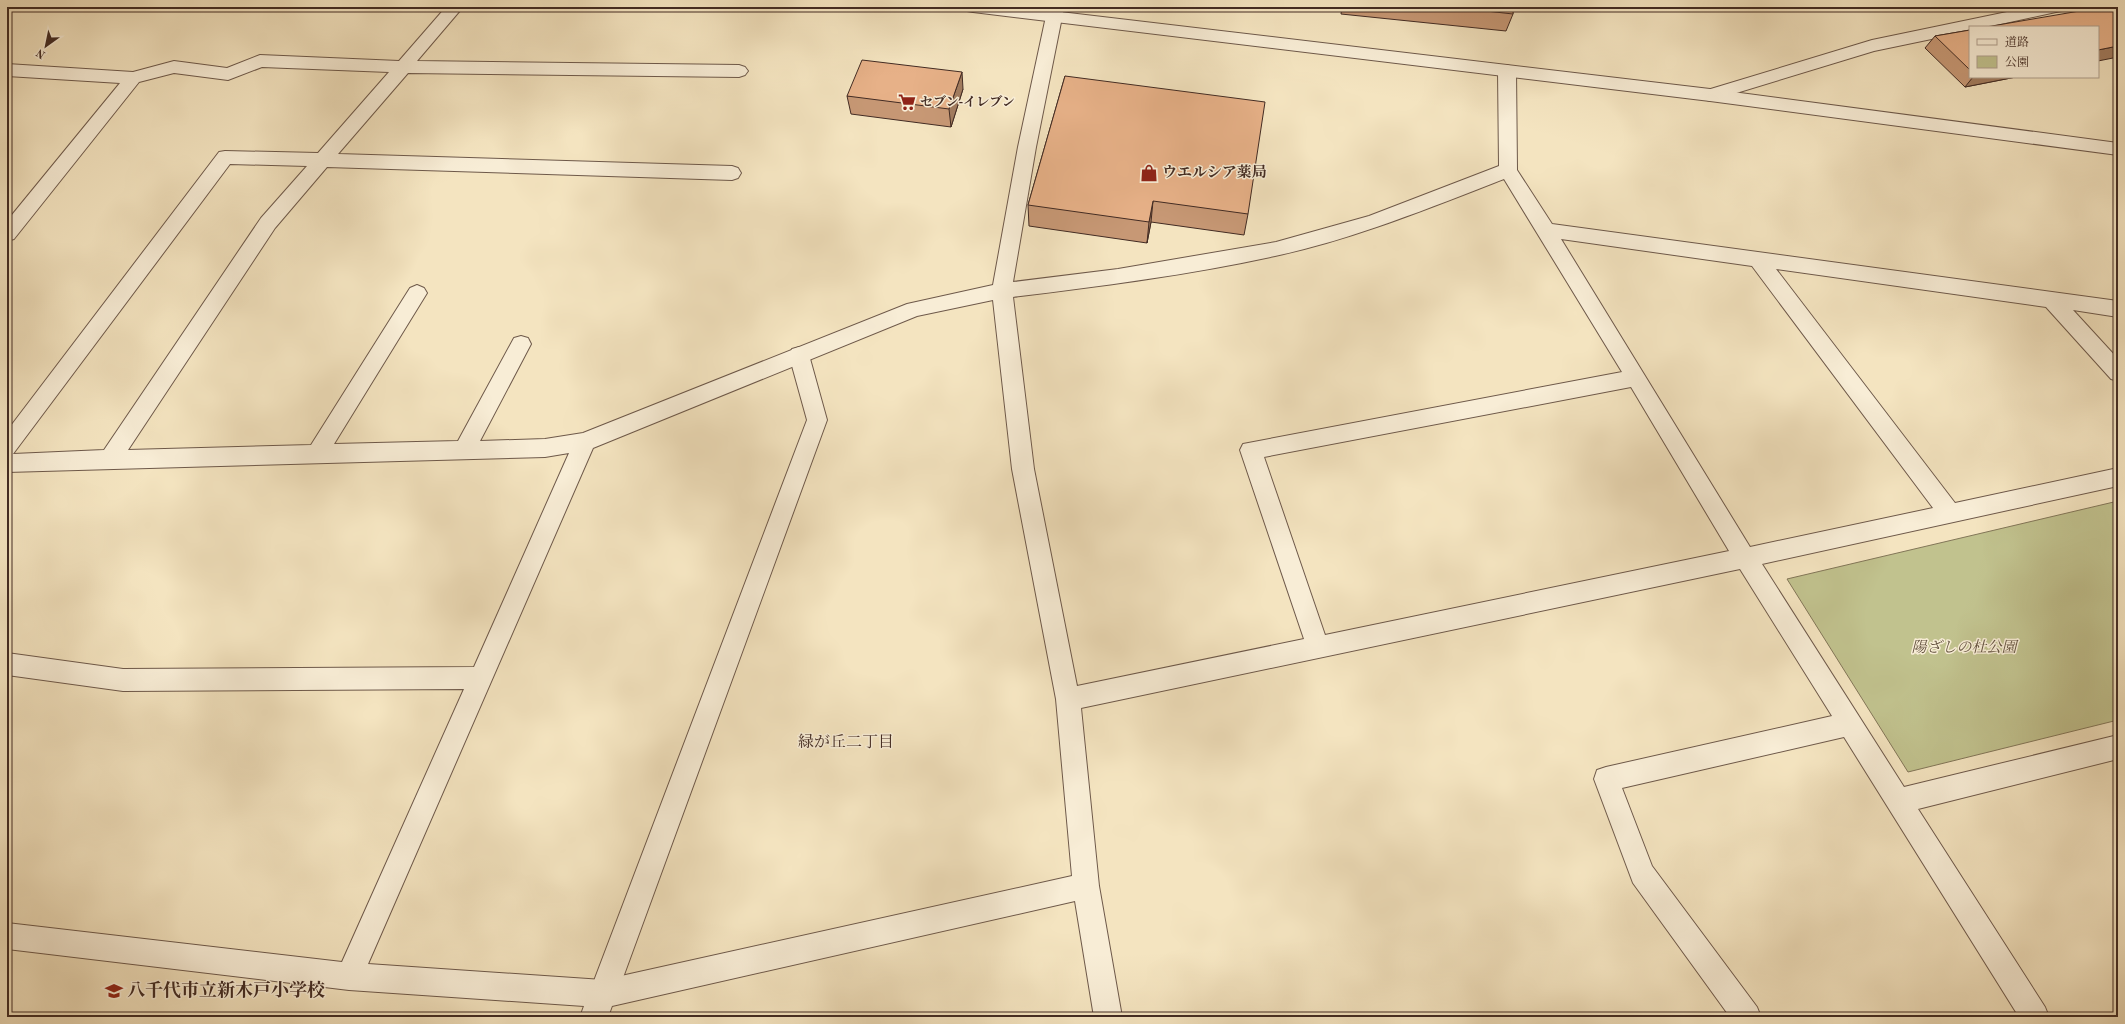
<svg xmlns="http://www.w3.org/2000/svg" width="2125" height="1024" viewBox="0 0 2125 1024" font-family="'Old Standard TT','Noto Serif JP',serif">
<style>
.green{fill:#c1c28e;stroke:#827658}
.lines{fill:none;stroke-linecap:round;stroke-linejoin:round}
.service-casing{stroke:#6e594a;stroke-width:2}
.minor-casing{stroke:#6e594a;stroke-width:2}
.tertiary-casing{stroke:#6e594a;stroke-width:2}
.service{fill:#f8edd6;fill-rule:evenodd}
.minor{fill:#f8edd6;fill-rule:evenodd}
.tertiary{fill:#f8edd6;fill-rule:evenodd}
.wall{fill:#c79875;stroke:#422b23}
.shaded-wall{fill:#a27c5f;stroke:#422b23}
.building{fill:#e7b188;stroke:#422b23}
.labels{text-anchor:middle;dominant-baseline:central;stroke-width:3;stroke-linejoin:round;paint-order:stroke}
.far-poi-label{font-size:13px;font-weight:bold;fill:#422b23;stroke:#f8edd6;text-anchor:start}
.poi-label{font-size:15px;font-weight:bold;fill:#422b23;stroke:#f8edd6;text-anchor:start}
.park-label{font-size:15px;font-style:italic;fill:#62513e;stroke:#f8edd6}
.neighbourhood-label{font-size:16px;fill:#422b23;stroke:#f8edd6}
.near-poi-label{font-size:18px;font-weight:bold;fill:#422b23;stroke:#f8edd6;text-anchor:start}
</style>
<rect width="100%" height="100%" fill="#f4e4c0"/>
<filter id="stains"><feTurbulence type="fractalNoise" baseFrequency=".005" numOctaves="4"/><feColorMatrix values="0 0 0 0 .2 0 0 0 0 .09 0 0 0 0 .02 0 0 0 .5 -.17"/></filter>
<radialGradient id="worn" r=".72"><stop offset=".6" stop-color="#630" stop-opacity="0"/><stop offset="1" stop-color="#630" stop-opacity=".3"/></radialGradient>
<path class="green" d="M 2118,501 L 2118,720 L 1908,772 L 1787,579 Z"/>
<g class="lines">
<g class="service-casing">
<path id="service" d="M 799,347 L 806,349 L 809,355 L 827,420 L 617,994 L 613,1004 L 603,1008 L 593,1004 L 589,994 L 807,420 L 789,355 L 792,349 Z"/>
</g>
<g class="minor-casing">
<g id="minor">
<path d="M 446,7 L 463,7 L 417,61 L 739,65 L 745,67 L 748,71 L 745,75 L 739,77 L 408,73 L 338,154 L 732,166 L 738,168 L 741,173 L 738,178 L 732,180 L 327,167 L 275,228 L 128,450 L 311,445 L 410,288 L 417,285 L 424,288 L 427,293 L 334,444 L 458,441 L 514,338 L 521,336 L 528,338 L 531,344 L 480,441 L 545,439 L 583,433 L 907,304 L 993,285 L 1018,147 L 1048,7 L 1064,7 L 1036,147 L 1013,282 L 1118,269 L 1276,242 L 1369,216 L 1499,166 L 1498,71 L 1501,67 L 1507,65 L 1513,67 L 1516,71 L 1517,170 L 1552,224 L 2118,301 L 2118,317 L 2073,310 L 2118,359 L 2118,381 L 2111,379 L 2046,307 L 1776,269 L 1955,503 L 2118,468 L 2118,486 L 1762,564 L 1904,787 L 2118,735 L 2118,759 L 1918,809 L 2045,1007 L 2049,1017 L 2019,1017 L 1844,737 L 1622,788 L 1652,866 L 1757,1007 L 1761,1017 L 1730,1017 L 1633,883 L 1594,779 L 1597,770 L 1606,767 L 1832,716 L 1740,569 L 1081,708 L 1099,886 L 1122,1017 L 1094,1017 L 1075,901 L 612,1006 L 608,1017 L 580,1017 L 584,1006 L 349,990 L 7,949 L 7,923 L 342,962 L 464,689 L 123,691 L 7,675 L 7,653 L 123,669 L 474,667 L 569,453 L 545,457 L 7,472 L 7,431 L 219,152 L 225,151 L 318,153 L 389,72 L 262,67 L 228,80 L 174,73 L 139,82 L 14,239 L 7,241 L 7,221 L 120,83 L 7,76 L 7,64 L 133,72 L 174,61 L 227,68 L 260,55 L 399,61 ZM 230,164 L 307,166 L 261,218 L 104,450 L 13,454 ZM 1504,179 L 1622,372 L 1243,444 L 1240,450 L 1304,639 L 1077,686 L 1034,469 L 1013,297 C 1100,286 1189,275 1275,256 C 1354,239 1429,208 1504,179 ZM 1561,239 L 1752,266 L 1933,508 L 1750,547 ZM 993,300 L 1012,469 L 1056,699 L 1072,876 L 603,980 L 368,964 L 593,448 L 917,316 ZM 1631,387 L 1729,551 L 1325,635 L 1264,457 Z"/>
<path d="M 2031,7 L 2064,7 L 2062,11 L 2056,12 L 1987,27 L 1970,27 L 1970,31 L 1874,51 L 1710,101 L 1704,99 L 1701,95 L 1704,91 L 1872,40 Z"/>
</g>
</g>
<g class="tertiary-casing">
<path id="tertiary" d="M 965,7 L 1018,7 L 1710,89 L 2118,143 L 2118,155 L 1710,101 L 973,12 L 967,11 Z"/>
</g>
<use href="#service" class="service"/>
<use href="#minor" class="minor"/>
<use href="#tertiary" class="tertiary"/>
</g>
<g class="wall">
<path d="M 1342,7 L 1513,7 L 1513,14 L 1506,31 L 1341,14 Z"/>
<path d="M 1970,30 L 1970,77 L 2016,77 L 1965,87 L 1925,48 L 1935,36 Z"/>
<path d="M 1065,76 L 1248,214 L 1244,235 L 1151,222 L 1147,243 L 1029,226 L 1028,205 Z"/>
<path d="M 963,89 L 951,127 L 851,114 L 847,96 Z"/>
</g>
<g class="shaded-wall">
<path d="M 2118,46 L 2118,57 L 2098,61 L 2098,50 Z"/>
<path d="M 962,72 L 963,89 L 951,127 L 949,109 Z"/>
<path d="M 1973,77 L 2016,77 L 1965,87 Z"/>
<path d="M 1153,201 L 1151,222 L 1147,243 L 1149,222 Z"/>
</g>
<g class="building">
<path d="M 1450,7 L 1513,7 L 1513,14 Z"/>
<path d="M 2103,7 L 2118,7 L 2118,46 L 2098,50 L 2098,27 L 1986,27 Z"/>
<path d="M 1970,30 L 1970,70 L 1935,36 Z"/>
<path d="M 862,60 L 962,72 L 949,109 L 847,96 Z"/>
<path d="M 1065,76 L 1265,102 L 1248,214 L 1153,201 L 1149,222 L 1028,205 Z"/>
</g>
<defs>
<g id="supermarket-bare" transform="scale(1.38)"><path d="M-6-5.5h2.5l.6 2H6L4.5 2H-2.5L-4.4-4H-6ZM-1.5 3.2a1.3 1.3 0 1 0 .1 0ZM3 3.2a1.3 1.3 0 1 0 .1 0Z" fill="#8f2418" stroke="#f8edd6" stroke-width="2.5" paint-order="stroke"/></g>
<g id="shop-bare" transform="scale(1.38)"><path d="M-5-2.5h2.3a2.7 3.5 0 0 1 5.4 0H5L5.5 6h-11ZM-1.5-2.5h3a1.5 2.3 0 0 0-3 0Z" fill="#8f2418" stroke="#f8edd6" stroke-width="2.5" paint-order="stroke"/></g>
<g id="school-bare" transform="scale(1.38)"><path d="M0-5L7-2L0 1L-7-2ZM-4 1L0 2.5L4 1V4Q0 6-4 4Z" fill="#8f2418" stroke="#f8edd6" stroke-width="2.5" paint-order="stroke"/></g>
</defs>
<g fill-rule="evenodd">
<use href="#supermarket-bare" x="907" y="102"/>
<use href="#shop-bare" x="1149" y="173"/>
<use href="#school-bare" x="114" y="991"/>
</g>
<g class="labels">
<g class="far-poi-label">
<text x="920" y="102">セブン-イレブン</text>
</g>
<g class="poi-label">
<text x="1162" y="173">ウエルシア薬局</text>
</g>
<g class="park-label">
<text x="1964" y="648">陽ざしの杜公園</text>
</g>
<g class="neighbourhood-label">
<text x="846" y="743">緑が丘二丁目</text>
</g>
<g class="near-poi-label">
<text x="127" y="991">八千代市立新木戸小学校</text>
</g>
</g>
<rect width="2125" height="1024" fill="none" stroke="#f4e4c0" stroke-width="24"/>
<rect x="8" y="8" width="2109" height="1008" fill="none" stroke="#422b23" stroke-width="2"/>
<rect x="12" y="12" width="2101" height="1000" fill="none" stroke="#422b23"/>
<rect x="1969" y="26" width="130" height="52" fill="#f8edd6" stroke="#af9f8e"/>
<rect x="1977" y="39" width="20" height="6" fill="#f8edd6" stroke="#af9f8e"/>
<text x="2005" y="46" font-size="12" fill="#422b23">道路</text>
<rect x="1977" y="56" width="20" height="12" fill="#c1c28e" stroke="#af9f8e"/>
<text x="2005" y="66" font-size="12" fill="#422b23">公園</text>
<g transform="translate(46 46) rotate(213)" stroke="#f8edd6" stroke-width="3" paint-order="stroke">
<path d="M0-3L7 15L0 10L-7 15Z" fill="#422b23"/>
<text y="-6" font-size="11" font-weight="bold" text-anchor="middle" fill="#422b23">N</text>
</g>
<rect width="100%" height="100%" filter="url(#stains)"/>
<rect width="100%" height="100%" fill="url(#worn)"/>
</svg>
